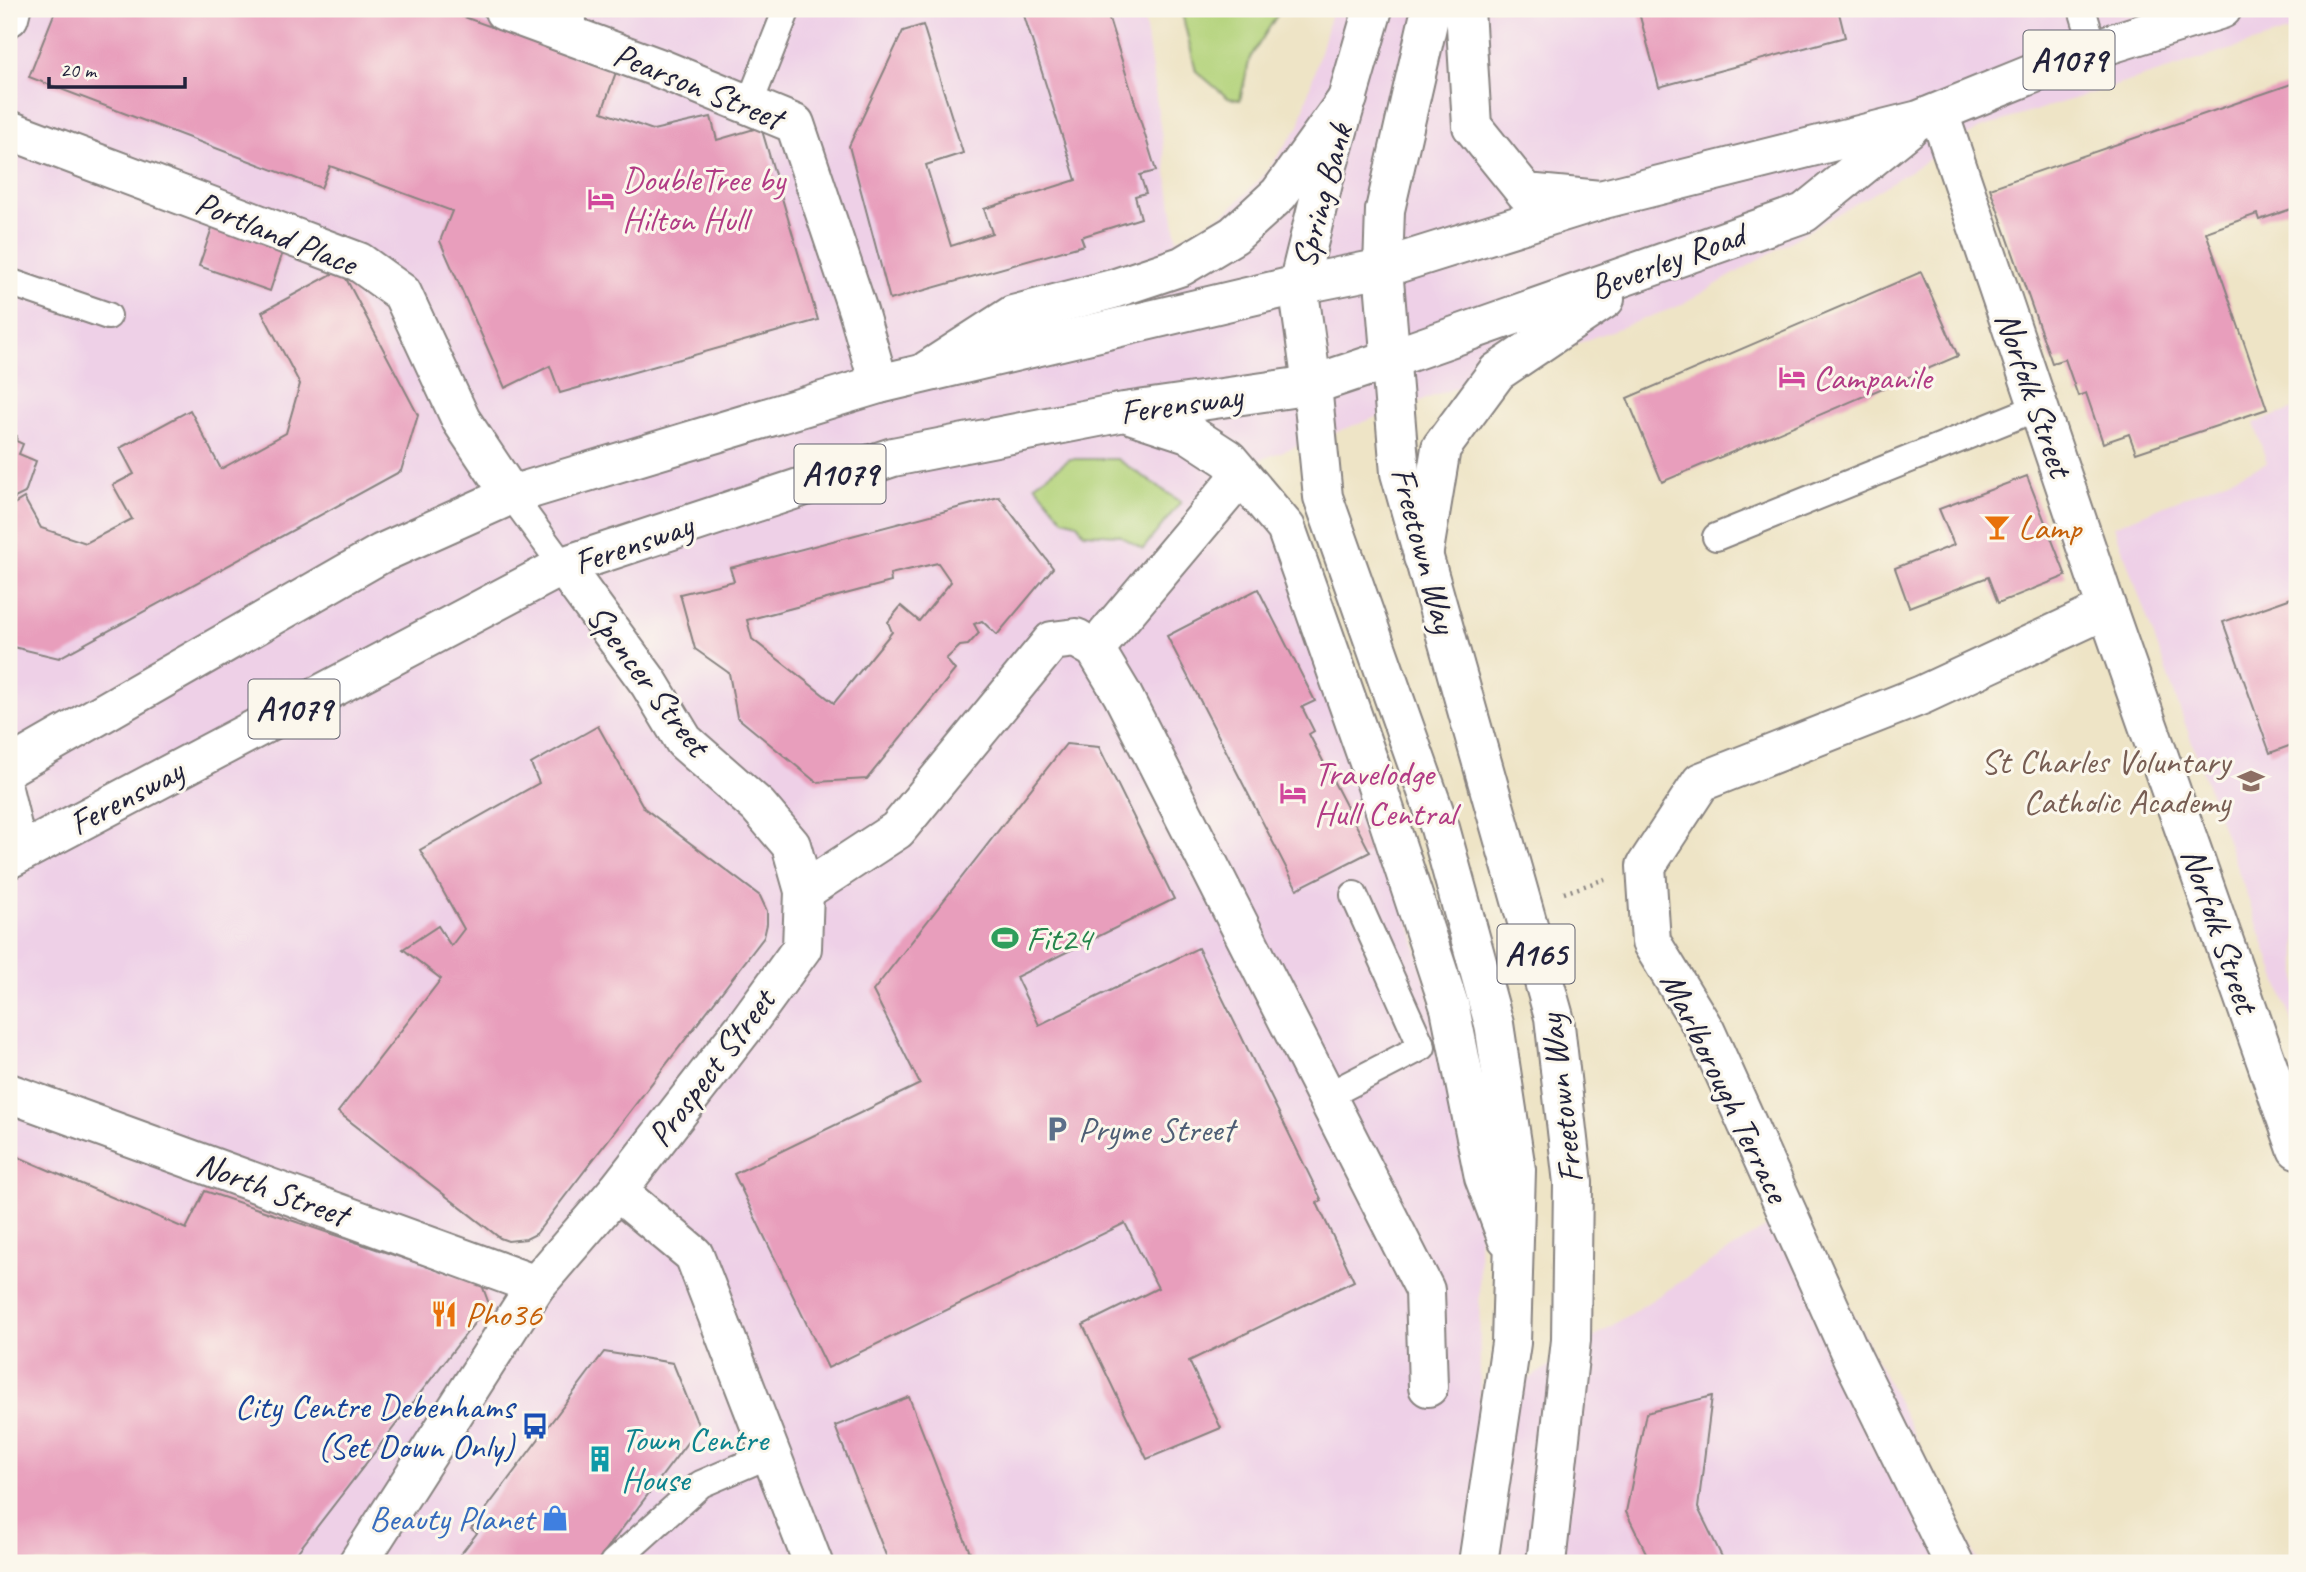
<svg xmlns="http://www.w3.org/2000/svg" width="2306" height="1572" viewBox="0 0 2306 1572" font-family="Caveat,sans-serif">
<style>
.built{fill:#eed0e7}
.green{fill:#b4d37b;stroke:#6b7a5b;stroke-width:2}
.building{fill:#e89ebc;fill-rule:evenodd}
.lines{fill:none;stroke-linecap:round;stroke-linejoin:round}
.lane-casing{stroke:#888380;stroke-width:30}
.street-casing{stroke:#888380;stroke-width:42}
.secondary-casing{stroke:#888380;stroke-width:42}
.primary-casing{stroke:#888380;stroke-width:42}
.highway-casing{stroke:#888380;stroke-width:42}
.path{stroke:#888380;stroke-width:4.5;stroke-dasharray:2 5;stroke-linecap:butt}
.lane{stroke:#fff;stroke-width:26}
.street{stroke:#fff;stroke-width:38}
.secondary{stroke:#fff;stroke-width:38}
.primary{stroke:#fff;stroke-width:38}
.highway{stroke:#fff;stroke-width:38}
.labels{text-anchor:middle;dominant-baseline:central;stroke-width:6;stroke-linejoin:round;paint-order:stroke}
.shield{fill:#fbf7ec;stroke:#636270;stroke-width:2}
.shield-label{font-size:33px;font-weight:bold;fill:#22223b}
.street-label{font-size:35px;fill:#22223b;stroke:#fbf7ec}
.hotel-label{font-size:35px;fill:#b23c85;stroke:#fbf7ec;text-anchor:start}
.food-label{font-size:35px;fill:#c56008;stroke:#fbf7ec;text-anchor:start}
.education-label{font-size:35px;fill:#785e54;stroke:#fbf7ec;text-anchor:end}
.leisure-label{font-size:35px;fill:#27864d;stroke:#fbf7ec;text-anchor:start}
.service-label{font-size:35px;fill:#4e5e75;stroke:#fbf7ec;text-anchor:start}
.transit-label{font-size:35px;fill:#164399;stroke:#fbf7ec;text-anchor:end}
.culture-label{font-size:35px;fill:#0d838f;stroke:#fbf7ec;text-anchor:start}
.shop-label{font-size:35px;fill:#366cbe;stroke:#fbf7ec;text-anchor:end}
</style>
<rect width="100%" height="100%" fill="#fbf7ec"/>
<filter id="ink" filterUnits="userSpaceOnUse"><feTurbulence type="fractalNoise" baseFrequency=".0143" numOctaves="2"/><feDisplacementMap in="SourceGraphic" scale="14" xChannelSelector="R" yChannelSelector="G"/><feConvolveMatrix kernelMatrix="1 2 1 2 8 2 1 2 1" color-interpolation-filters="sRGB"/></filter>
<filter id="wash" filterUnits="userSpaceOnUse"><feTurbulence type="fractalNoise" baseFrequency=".00686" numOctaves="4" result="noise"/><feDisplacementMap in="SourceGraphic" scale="28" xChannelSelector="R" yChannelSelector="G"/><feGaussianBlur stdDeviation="1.57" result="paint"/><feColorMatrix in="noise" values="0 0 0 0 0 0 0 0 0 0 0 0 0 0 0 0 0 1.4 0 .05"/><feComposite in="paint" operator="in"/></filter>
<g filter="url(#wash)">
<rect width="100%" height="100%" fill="#eee4c6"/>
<g class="built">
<path d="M 9,9 L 1143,9 L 1177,240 L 1228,211 L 1264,175 L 1299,126 L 1332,9 L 2297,9 L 2297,29 L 1980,128 L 1879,190 L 1679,306 L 1259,460 L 1327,610 L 1479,1185 L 1480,1410 L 1799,1206 L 1979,1563 L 9,1563 Z"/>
<path d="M 2297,408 L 2297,1035 L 2114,526 L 2267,463 L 2254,423 Z"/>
</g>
<g class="green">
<path d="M 1181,9 L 1281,9 L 1250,58 L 1240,100 L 1228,98 L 1196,71 Z"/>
<path d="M 1070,459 L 1117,459 L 1181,502 L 1143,549 L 1119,535 L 1084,533 L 1077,523 L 1063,519 L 1035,484 Z"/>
</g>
<g id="blocks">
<g class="building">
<path d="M 56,9 L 442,9 L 616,72 L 602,112 L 653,130 L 711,117 L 717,140 L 761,127 L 818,320 L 560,393 L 550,366 L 505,388 L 440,241 L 452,211 L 330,166 L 321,188 L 29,77 Z"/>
<path d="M 1022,9 L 1106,9 L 1156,171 L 1140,175 L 1146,193 L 1135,196 L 1141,218 L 1081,237 L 1084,245 L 890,300 L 849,146 L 903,31 L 923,25 L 963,153 L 926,165 L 951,246 L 992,233 L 984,209 L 1076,180 Z"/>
<path d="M 1638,9 L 1838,9 L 1845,37 L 1659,87 Z"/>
<path d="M 2297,82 L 2297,207 L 2259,220 L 2257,214 L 2206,232 L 2267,409 L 2136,453 L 2129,434 L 2103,443 L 2086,393 L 2078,396 L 2065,359 L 2052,363 L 1990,188 Z"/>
<path d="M 213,225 L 284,249 L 270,291 L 199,266 Z"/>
<path d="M 341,269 L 418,415 L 401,471 L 59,658 L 9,646 L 9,507 L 24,498 L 41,528 L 86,543 L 132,519 L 113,485 L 134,474 L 120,448 L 190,410 L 221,469 L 286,433 L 300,384 L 262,312 Z"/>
<path d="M 1921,272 L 1958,356 L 1662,482 L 1627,398 Z"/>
<path d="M 9,433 L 17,436 L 16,441 L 23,444 L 19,454 L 36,461 L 25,493 L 9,501 Z"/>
<path d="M 2027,476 L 2066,576 L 1998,603 L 1988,577 L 1909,607 L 1895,568 L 1954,545 L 1939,509 Z"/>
<path d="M 999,497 L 1053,568 L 997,635 L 982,621 L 974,624 L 979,633 L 968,645 L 960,646 L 946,659 L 955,670 L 867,779 L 816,782 L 737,717 L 729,673 L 695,649 L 680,594 L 734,581 L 730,568 ZM 938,563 L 951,582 L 919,621 L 901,606 L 888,622 L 892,632 L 834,703 L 752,639 L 747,620 L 891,582 L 890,574 Z"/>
<path d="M 1258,589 L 1315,701 L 1302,707 L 1314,731 L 1309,734 L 1370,852 L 1297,889 L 1167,636 Z"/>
<path d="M 2297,596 L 2297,743 L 2270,753 L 2223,622 Z"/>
<path d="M 598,726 L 644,808 L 760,896 L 767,911 L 767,924 L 764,937 L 536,1234 L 526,1239 L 508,1241 L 500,1238 L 338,1112 L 441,979 L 403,949 L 438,926 L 451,946 L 464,929 L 420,850 L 539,783 L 531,764 Z"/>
<path d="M 1066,744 L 1099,747 L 1174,899 L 1016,977 L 1039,1025 L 1198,948 L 1322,1201 L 1317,1203 L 1354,1281 L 1189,1361 L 1221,1428 L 1147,1459 L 1083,1325 L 1158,1288 L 1125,1223 L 828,1368 L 734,1174 L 920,1084 L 873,991 Z"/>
<path d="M 9,1153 L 186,1229 L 205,1191 L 482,1285 L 489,1304 L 289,1563 L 9,1563 Z"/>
<path d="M 604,1352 L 673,1363 L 699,1427 L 596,1563 L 454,1563 L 477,1533 L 471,1529 Z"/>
<path d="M 1712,1396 L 1698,1508 L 1725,1563 L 1651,1563 L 1626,1512 L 1646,1413 Z"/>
<path d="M 909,1397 L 974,1563 L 889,1563 L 835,1426 Z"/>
</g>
</g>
</g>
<g filter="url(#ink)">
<use href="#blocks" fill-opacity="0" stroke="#888380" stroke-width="2"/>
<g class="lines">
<g class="lane-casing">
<g id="lane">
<path d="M 2082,9 L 2094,49"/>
<path d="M 568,34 L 575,9"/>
<path d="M 749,105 L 787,9"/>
<path d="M 9,282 L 108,316"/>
<path d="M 511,495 L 563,566"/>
<path d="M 1716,537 L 2039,407"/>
<path d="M 9,788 L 24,851"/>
<path d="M 1327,1096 L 1422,1047 L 1354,895"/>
<path d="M 613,1563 L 701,1484 L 771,1454"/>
</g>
</g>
<g class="street-casing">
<g id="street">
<path d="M 504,11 L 659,68 L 795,124 L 858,311 L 879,384"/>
<path d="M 9,17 L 11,9"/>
<path d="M 1939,113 L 2107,609 L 2297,1149"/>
<path d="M 9,130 L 359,262 L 402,293 L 461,420 L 511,495"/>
<path d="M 1095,649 L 1231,487 L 1243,477"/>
<path d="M 804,891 L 897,830 L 1052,641 L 1076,638 L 1095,649 L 1122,694 L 1425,1290 L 1428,1387"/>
<path d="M 9,1093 L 536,1285"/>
<path d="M 617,1191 L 694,1255 L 813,1563"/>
<path d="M 358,1563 L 536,1285 L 617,1191 L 746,1025 L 802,948 L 804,891 L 791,845 L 758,806 L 684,741 L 649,683 L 563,566"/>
<path d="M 1954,1563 L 1852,1357 L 1706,1032 L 1651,942 L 1646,866 L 1701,782 L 1922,695 L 2107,609"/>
</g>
</g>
<g class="secondary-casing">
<g id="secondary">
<path d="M 1465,9 L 1472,126 L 1526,193 L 1600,200"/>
<path d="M 1383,268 L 1385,210 L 1431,9"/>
<path d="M 1298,285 L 1324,179 L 1373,9"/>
<path d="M 928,370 L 1013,315 L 1113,289 L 1182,266 L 1234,235 L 1279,194 L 1348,98"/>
</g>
</g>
<g class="primary-casing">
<g id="primary">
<path d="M 1383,268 L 1600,200 L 1919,120 L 2094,49 L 2222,9"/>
<path d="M 1390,359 L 1804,213 L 1909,128"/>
<path d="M 1423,557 L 1441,448 L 1497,372 L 1605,299"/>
</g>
</g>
<g class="highway-casing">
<g id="highway">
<path d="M 1298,285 L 1312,385 L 1323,497 L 1440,828 L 1494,1024 L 1516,1170 L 1511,1343 L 1478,1563"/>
<path d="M 1133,415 L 1188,433 L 1228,459 L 1286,528 L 1372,771 L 1450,1008 L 1484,1177 L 1507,1238"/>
<path d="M 9,767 L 382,553 L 511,495 L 879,384 L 1298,285 L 1383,268 L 1400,473 L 1554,1017 L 1573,1183 L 1571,1340 L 1546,1563"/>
<path d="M 9,859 L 563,566 L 893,457 L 1124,412 L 1312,385 L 1390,359"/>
</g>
</g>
<path class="path" d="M 1564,893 L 1605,879"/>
<use href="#lane" class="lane"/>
<use href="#street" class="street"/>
<use href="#secondary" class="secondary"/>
<use href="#primary" class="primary"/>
<use href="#highway" class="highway"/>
</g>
</g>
<defs>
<g id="hotel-bare" transform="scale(2.1)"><path d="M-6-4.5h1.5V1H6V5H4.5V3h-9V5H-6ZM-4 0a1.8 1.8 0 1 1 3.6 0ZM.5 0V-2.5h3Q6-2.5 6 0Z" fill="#d1479c" stroke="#fbf7ec" stroke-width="2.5" paint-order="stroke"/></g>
<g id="bar-bare" transform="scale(2.1)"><path d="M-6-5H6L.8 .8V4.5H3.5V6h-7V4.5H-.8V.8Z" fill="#e8710a" stroke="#fbf7ec" stroke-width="2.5" paint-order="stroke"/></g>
<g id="school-bare" transform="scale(2.1)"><path d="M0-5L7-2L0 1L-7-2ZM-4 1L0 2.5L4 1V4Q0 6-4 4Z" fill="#8d6e63" stroke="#fbf7ec" stroke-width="2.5" paint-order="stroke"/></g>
<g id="stadium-bare" transform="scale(2.1)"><path d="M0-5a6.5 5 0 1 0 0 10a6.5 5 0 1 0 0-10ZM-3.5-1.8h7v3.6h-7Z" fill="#2e9e5b" stroke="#fbf7ec" stroke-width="2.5" paint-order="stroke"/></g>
<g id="parking-bare" transform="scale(2.1)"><path d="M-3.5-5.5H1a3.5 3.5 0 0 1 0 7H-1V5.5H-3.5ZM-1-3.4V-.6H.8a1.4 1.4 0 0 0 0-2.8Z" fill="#5c6f8a" stroke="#fbf7ec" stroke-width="2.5" paint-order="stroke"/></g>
<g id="restaurant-bare" transform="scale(2.1)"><path d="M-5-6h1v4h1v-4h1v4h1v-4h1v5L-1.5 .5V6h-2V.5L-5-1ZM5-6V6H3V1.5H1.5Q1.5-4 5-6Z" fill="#e8710a" stroke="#fbf7ec" stroke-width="2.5" paint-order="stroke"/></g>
<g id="bus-bare" transform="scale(2.1)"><path d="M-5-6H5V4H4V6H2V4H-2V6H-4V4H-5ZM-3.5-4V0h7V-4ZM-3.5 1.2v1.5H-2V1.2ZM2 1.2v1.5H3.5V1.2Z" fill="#1a4fb4" stroke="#fbf7ec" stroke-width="2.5" paint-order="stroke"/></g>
<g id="building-bare" transform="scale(2.1)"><path d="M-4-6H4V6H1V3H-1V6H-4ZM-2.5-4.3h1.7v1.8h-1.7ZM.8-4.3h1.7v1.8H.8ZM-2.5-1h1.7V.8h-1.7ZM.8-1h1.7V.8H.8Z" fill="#0f9aa8" stroke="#fbf7ec" stroke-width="2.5" paint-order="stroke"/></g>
<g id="shop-bare" transform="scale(2.1)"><path d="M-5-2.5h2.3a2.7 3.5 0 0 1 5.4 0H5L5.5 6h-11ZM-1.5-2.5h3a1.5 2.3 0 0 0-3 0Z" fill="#3f7fe0" stroke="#fbf7ec" stroke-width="2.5" paint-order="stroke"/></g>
</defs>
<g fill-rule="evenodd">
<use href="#hotel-bare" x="601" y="199"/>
<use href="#hotel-bare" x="1792" y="377"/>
<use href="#bar-bare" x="1997" y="527"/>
<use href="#school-bare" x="2251" y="781"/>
<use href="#hotel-bare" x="1293" y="793"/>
<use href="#stadium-bare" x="1005" y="938"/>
<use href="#parking-bare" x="1057" y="1129"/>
<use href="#restaurant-bare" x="444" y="1314"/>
<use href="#bus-bare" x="535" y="1426"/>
<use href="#building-bare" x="600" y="1459"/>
<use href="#shop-bare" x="555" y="1518"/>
</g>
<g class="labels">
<g class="shield">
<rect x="2023.5" y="30.5" width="91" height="59" rx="5"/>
<rect x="794.5" y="444.5" width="91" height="59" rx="5"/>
<rect x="248.5" y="679.5" width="91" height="59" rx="5"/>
<rect x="1497.5" y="924.5" width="77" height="59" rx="5"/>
</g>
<g class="shield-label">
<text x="2069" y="60">A1079</text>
<text x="840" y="474">A1079</text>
<text x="294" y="709">A1079</text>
<text x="1536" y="954">A165</text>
</g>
<g class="street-label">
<text transform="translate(698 86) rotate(22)">Pearson Street</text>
<text transform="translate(1322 196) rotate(-75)">Spring Bank</text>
<text transform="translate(276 233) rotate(22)">Portland Place</text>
<text transform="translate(1667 261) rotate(-20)">Beverley Road</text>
<text transform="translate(2034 394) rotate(71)">Norfolk Street</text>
<text transform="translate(1181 404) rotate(-8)">Ferensway</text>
<text transform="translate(633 544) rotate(-19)">Ferensway</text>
<text transform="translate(1424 550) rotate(75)">Freetown Way</text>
<text transform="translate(648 680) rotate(53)">Spencer Street</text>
<text transform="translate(126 797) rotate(-28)">Ferensway</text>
<text transform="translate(2220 930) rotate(71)">Norfolk Street</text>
<text transform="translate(711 1068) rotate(-53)">Prospect Street</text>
<text transform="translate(1725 1087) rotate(64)">Marlborough Terrace</text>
<text transform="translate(1561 1099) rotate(-97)">Freetown Way</text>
<text transform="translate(272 1189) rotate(20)">North Street</text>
</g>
<g class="hotel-label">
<text x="622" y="179">DoubleTree by<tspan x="622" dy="40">Hilton Hull</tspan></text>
<text x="1813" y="377">Campanile</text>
<text x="1314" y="773">Travelodge<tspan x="1314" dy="40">Hull Central</tspan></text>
</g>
<g class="food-label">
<text x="2018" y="527">Lamp</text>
<text x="465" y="1314">Pho36</text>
</g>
<g class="education-label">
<text x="2230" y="761">St Charles Voluntary<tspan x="2230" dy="40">Catholic Academy</tspan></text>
</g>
<g class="leisure-label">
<text x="1026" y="938">Fit24</text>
</g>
<g class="service-label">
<text x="1078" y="1129">Pryme Street</text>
</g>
<g class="transit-label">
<text x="514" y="1406">City Centre Debenhams<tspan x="514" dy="40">(Set Down Only)</tspan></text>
</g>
<g class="culture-label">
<text x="621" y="1439">Town Centre<tspan x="621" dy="40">House</tspan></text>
</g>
<g class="shop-label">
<text x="534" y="1518">Beauty Planet</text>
</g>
</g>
<rect width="2306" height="1572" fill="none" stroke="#fbf7ec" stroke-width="35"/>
<path d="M49 77v10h136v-10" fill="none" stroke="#22223b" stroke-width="3.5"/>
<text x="60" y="77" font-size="21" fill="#22223b" stroke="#fbf7ec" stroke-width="5" paint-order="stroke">20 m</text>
</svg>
